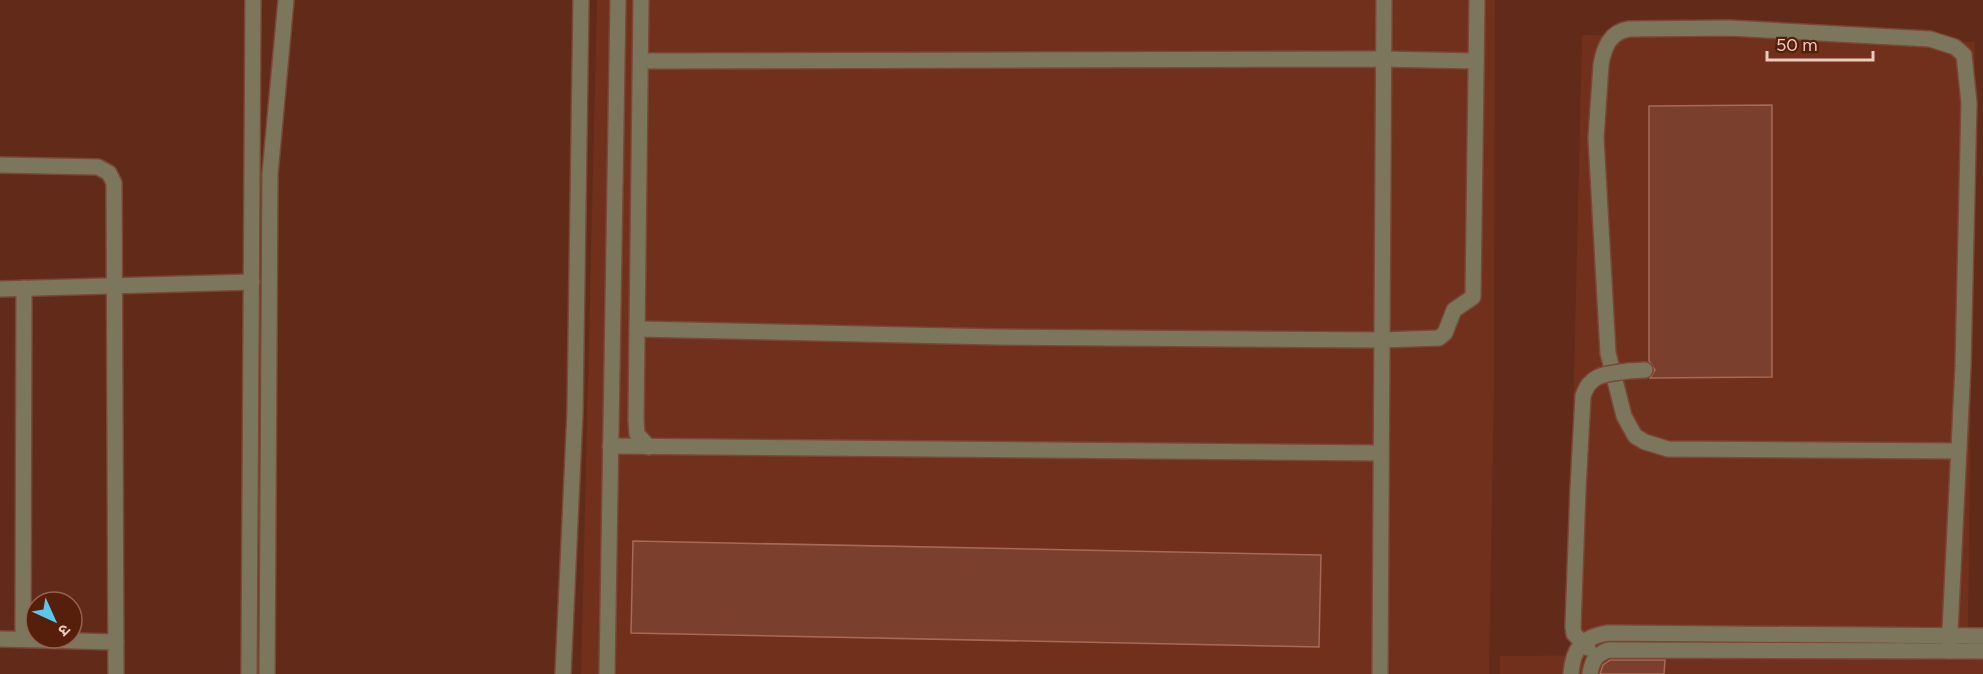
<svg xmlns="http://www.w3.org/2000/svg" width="1983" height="674" viewBox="0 0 1983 674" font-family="Figtree,'Noto Sans Devanagari',sans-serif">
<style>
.built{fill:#70301b}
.building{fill:#7a402d;stroke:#a86955;stroke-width:1.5}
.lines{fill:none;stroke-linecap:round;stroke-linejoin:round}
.minor-casing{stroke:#7b4736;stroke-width:18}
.minor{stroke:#7c775c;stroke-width:15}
.minor-bridge-casing{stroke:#7b4736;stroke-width:18;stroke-linecap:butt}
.minor-bridge{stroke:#7c775c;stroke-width:15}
</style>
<rect width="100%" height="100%" fill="#622a18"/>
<g class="built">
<path d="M 597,0 L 1495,0 L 1494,385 L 1489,674 L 581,674 Z"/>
<path d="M 1582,35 L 1975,42 L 1968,628 L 1568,632 Z"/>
<path d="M 1983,653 L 1983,674 L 1500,674 L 1500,656 Z"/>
</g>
<g class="building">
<path d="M 1772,105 L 1772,377 L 1650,378 L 1655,370 L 1649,361 L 1649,106 Z"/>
<path d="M 633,541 L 1321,555 L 1319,647 L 631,633 Z"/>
<path d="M 1610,660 L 1665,660 L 1664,674 L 1600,674 L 1603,665 Z"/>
</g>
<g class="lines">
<g class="minor-casing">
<g id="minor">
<path d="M 641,0 L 636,420 L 637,434 L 649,447"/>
<path d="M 641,61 L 1382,59 L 1476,61"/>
<path d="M 0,165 L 98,167 L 109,173 L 114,183 L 116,674"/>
<path d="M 0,289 L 252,282"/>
<path d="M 637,329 L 996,337 L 1381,340 L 1439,338 L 1445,333 L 1454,310 L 1473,297 L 1477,0"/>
<path d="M 1628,371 L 1645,370"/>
<path d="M 610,446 L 1380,453"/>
<path d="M 1578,489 L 1573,627 L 1574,634 L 1588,648"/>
<path d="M 0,639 L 116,642"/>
<path d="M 23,639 L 24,288"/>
<path d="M 1949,651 L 1963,366 L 1969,103 L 1964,55 L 1955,47 L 1930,39 L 1729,28 L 1629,29 C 1610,32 1604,47 1601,65 L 1596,138 L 1608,353 L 1624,416 L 1635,436 L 1645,442 L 1668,449 L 1958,451"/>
<path d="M 249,674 L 253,0"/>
<path d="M 267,674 L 270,174 L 286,0"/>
<path d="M 563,674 L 575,412 L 581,0"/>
<path d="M 607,674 L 618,0"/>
<path d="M 1380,674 L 1384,0"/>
<path d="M 1571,674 C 1573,648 1582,637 1608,633 L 1983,636"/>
<path d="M 1590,674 C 1592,660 1596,655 1608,650 L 1983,651"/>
</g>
</g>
<use href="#minor" class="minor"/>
<g class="minor-bridge-casing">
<path id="minor-bridge" d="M 1578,489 L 1583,396 C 1590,373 1607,374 1628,371"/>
</g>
<use href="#minor-bridge" class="minor-bridge"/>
</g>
<g transform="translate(54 620) rotate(135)"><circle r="28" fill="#561f0c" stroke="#926353" stroke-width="1.5"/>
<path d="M0-4.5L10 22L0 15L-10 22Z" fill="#5ac8e6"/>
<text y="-9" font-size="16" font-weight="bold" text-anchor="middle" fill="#edc9be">उ</text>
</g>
<path d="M1767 51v9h106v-9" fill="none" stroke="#edc9be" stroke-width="3"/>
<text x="1776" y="51" font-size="18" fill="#edc9be" stroke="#561f0c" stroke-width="4.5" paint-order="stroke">50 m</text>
</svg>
